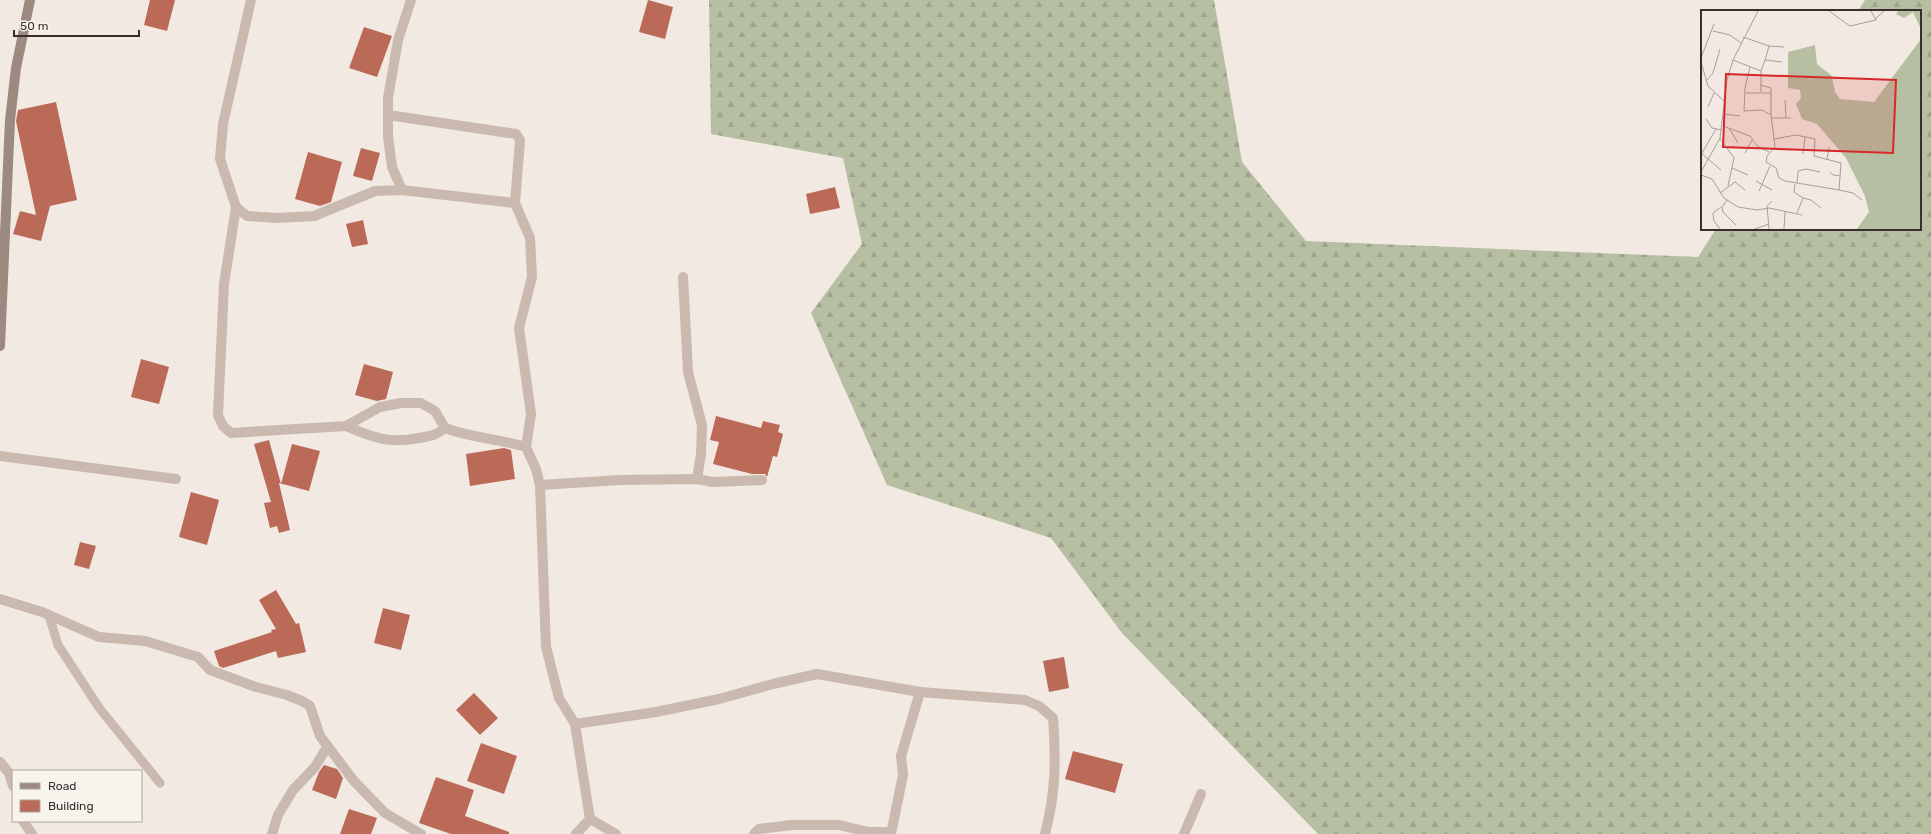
<svg xmlns="http://www.w3.org/2000/svg" width="1931" height="834" viewBox="0 0 1931 834" font-family="Rubik,sans-serif">
<style>
.forest{fill:url(#forest-firs)}
.building{fill:#ba6a57}
.lines{fill:none;stroke-linecap:round;stroke-linejoin:round}
.lane{stroke:#c9b9ae;stroke-width:9}
.street{stroke:#c9b9ae;stroke-width:10}
.secondary{stroke:#9c8980;stroke-width:10}
.inset-road{fill:none;stroke:#a79f99;stroke-width:1}
.view{fill:#d62828;fill-opacity:0.15;stroke:#d62828;stroke-width:2}
.inset-edge{fill:none;stroke:#382f2c;stroke-width:2}
</style>
<defs>
<pattern id="forest-firs" width="22" height="20" patternUnits="userSpaceOnUse"><rect width="22" height="20" fill="#b7bfa3"/><path d="M5 1l3.5 6h-7zM16 11l3.5 6h-7z" fill="#9ea48c"/></pattern>
</defs>
<rect width="100%" height="100%" fill="#f1e9e2"/>
<path class="forest" d="M 709,0 L 1214,0 L 1242,162 L 1306,241 L 1698,257 L 1716,229 L 1920,229 L 1920,11 L 1858,11 L 1865,0 L 1931,0 L 1931,834 L 1318,834 L 1122,633 L 1051,538 L 887,485 L 811,313 L 862,244 L 843,158 L 711,134 Z"/>
<g class="building">
<path d="M 150,0 L 175,0 L 167,31 L 144,25 Z"/>
<path d="M 648,0 L 673,7 L 665,39 L 639,32 Z"/>
<path d="M 364,27 L 392,36 L 377,77 L 349,68 Z"/>
<path d="M 56,102 L 77,200 L 50,206 L 41,241 L 13,234 L 20,211 L 36,215 L 16,121 L 18,110 Z"/>
<path d="M 361,148 L 380,153 L 372,181 L 353,176 Z"/>
<path d="M 308,152 L 342,162 L 331,202 L 320,206 L 295,199 Z"/>
<path d="M 835,187 L 840,208 L 810,214 L 806,194 Z"/>
<path d="M 363,220 L 368,244 L 352,247 L 346,224 Z"/>
<path d="M 141,359 L 169,367 L 159,404 L 131,397 Z"/>
<path d="M 364,364 L 393,372 L 386,399 L 377,401 L 355,395 Z"/>
<path d="M 716,416 L 761,428 L 763,421 L 780,425 L 778,432 L 783,434 L 777,457 L 773,456 L 767,477 L 765,474 L 752,474 L 713,464 L 719,442 L 710,440 Z"/>
<path d="M 269,440 L 281,484 L 292,444 L 320,451 L 309,491 L 279,483 L 290,530 L 279,533 L 277,526 L 270,528 L 264,503 L 271,502 L 254,444 Z"/>
<path d="M 504,448 L 511,450 L 515,479 L 470,486 L 466,454 Z"/>
<path d="M 191,492 L 219,500 L 207,545 L 179,537 Z"/>
<path d="M 80,542 L 96,546 L 89,569 L 74,565 Z"/>
<path d="M 276,590 L 296,624 L 299,623 L 306,652 L 278,658 L 276,651 L 223,668 L 219,666 L 214,651 L 272,632 L 271,630 L 276,629 L 259,600 Z"/>
<path d="M 383,608 L 410,615 L 401,650 L 374,643 Z"/>
<path d="M 1064,657 L 1069,688 L 1049,692 L 1043,661 Z"/>
<path d="M 474,693 L 498,718 L 480,735 L 456,710 Z"/>
<path d="M 481,743 L 517,756 L 504,794 L 467,781 Z"/>
<path d="M 1073,751 L 1123,764 L 1115,793 L 1065,779 Z"/>
<path d="M 324,765 L 337,769 L 343,778 L 336,799 L 312,790 L 319,772 Z"/>
<path d="M 436,777 L 474,790 L 465,816 L 509,832 L 509,834 L 451,834 L 419,823 Z"/>
<path d="M 349,809 L 377,818 L 371,834 L 340,834 Z"/>
</g>
<g class="lines">
<path class="lane" d="M 49,616 L 58,645 L 100,709 L 160,783"/>
<g class="street">
<path d="M 251,0 L 223,124 L 220,159 L 236,207 L 224,284 L 218,415 L 223,426 L 231,433 L 346,426 L 380,407 L 401,403 L 421,403 L 435,411 L 445,428 C 472,438 499,439 526,447 L 536,469 L 540,485 L 546,647 L 559,698 L 575,724 L 590,819 L 576,834"/>
<path d="M 388,115 L 516,134 L 520,140 L 515,203 L 530,238 L 532,277 L 519,328 L 531,414 L 526,447"/>
<path d="M 402,190 L 392,167 L 388,136 L 388,98 L 398,40 L 411,0"/>
<path d="M 236,207 L 247,216 L 277,218 L 314,216 L 375,191 L 402,190 L 515,203"/>
<path d="M 683,277 L 688,372 L 702,425 L 701,454 L 697,479"/>
<path d="M 346,426 C 375,438 388,444 419,438 C 430,436 437,435 445,428"/>
<path d="M 0,456 L 176,479"/>
<path d="M 540,485 L 620,480 L 697,479 L 713,482 L 762,480"/>
<path d="M 0,599 L 42,612 L 99,637 L 145,641 L 198,657 L 210,670 L 256,687 L 287,695 L 302,701 L 310,706 L 320,736 L 354,781 L 385,813 L 421,834"/>
<path d="M 575,724 L 656,712 L 719,699 L 773,684 L 817,674 L 920,692 L 1025,700 L 1039,706 L 1053,718 C 1056,762 1056,791 1045,834"/>
<path d="M 0,762 L 9,773 L 13,786"/>
<path d="M 590,819 L 616,834"/>
<path d="M 23,821 L 32,834"/>
<path d="M 272,834 L 278,815 L 293,790 L 315,767 L 327,747"/>
<path d="M 754,834 L 759,829 L 792,825 L 839,825 L 869,832 L 891,832"/>
<path d="M 891,834 L 903,775 L 901,756 L 920,692"/>
<path d="M 1184,834 L 1201,794"/>
</g>
<path class="secondary" d="M 0,346 L 10,120 L 16,68 L 30,0"/>
</g>
<g transform="translate(1701 10)">
<rect width="220" height="220" fill="#f1e9e2"/>
<path d="M 197,1 L 220,1 L 220,19 L 212,2 L 203,8 L 195,4 ZM 220,29 L 220,219 L 156,219 L 168,202 L 164,186 L 145,148 L 116,114 L 101,109 L 95,94 L 100,88 L 99,80 L 87,78 L 87,42 L 114,35 L 116,54 L 131,66 L 134,82 L 139,89 L 173,92 Z" fill="#b7bfa3"/>
<path class="inset-road" d="M 128,1 L 149,16 L 175,10 L 170,1M 174,9 L 183,1M 12,21 L 29,25 L 40,33M 42,27 L 68,36 L 83,37M 0,48 L 13,14M 32,50 L 60,61 L 60,82M 64,50 L 68,36M 0,52 L 7,76 L 24,92M 49,57 L 44,78 L 43,101 L 61,100 L 70,105 L 74,137 L 66,146 L 65,152 L 75,158 L 78,168 L 84,171 L 138,180 L 140,153 L 113,146 L 114,129 L 95,125 L 73,129M 60,61 L 64,50 L 81,52M 5,71 L 12,63 L 19,39M 59,75 L 70,78 L 70,105M 45,83 L 70,83M 84,90 L 85,108M 7,97 L 13,83M 23,104 L 39,106M 71,108 L 90,108M 5,109 L 11,118 L 21,120M 22,116 L 49,126 L 56,136 L 68,142M 28,118 L 37,133M 19,128 L 33,148 L 27,176M 0,143 L 20,160M 1,143 L 15,119M 44,143 L 51,130M 102,144 L 104,127M 126,150 L 128,137M 31,158 L 47,165M 0,162 L 19,128 L 26,70 L 32,50 L 57,1M 129,162 L 132,165 L 140,166M 0,165 L 11,169 L 23,188 L 37,197 L 56,200 L 68,198 L 101,205M 55,171 L 71,180M 96,173 L 97,161 L 105,159 L 119,162M 94,174 L 93,182 L 102,188 L 96,203M 138,180 L 152,183 L 161,190M 58,181 L 69,156M 19,183 L 34,172 L 44,180M 102,188 L 110,190 L 120,198M 26,190 L 21,197 L 22,202 L 35,215M 19,219 L 13,211 L 12,203 L 20,197M 54,219 L 68,214M 68,219 L 66,196 L 71,191M 83,219 L 84,202"/>
<path class="view" d="M 25,64 L 195,70 L 192,143 L 22,137 Z"/>
<rect width="220" height="220" class="inset-edge"/>
</g>
<rect x="12" y="770" width="130" height="52" fill="#f9f3ee" stroke="#aca5a0"/>
<rect x="20" y="783" width="20" height="6" fill="#9c8980" stroke="#aca5a0"/>
<text x="48" y="790" font-size="12" fill="#382f2c">Road</text>
<rect x="20" y="800" width="20" height="12" fill="#ba6a57" stroke="#aca5a0"/>
<text x="48" y="810" font-size="12" fill="#382f2c">Building</text>
<path d="M14 30v6h125v-6" fill="none" stroke="#382f2c" stroke-width="2"/>
<text x="20" y="30" font-size="12" fill="#382f2c" stroke="#f9f3ee" stroke-width="3" paint-order="stroke">50 m</text>
</svg>
